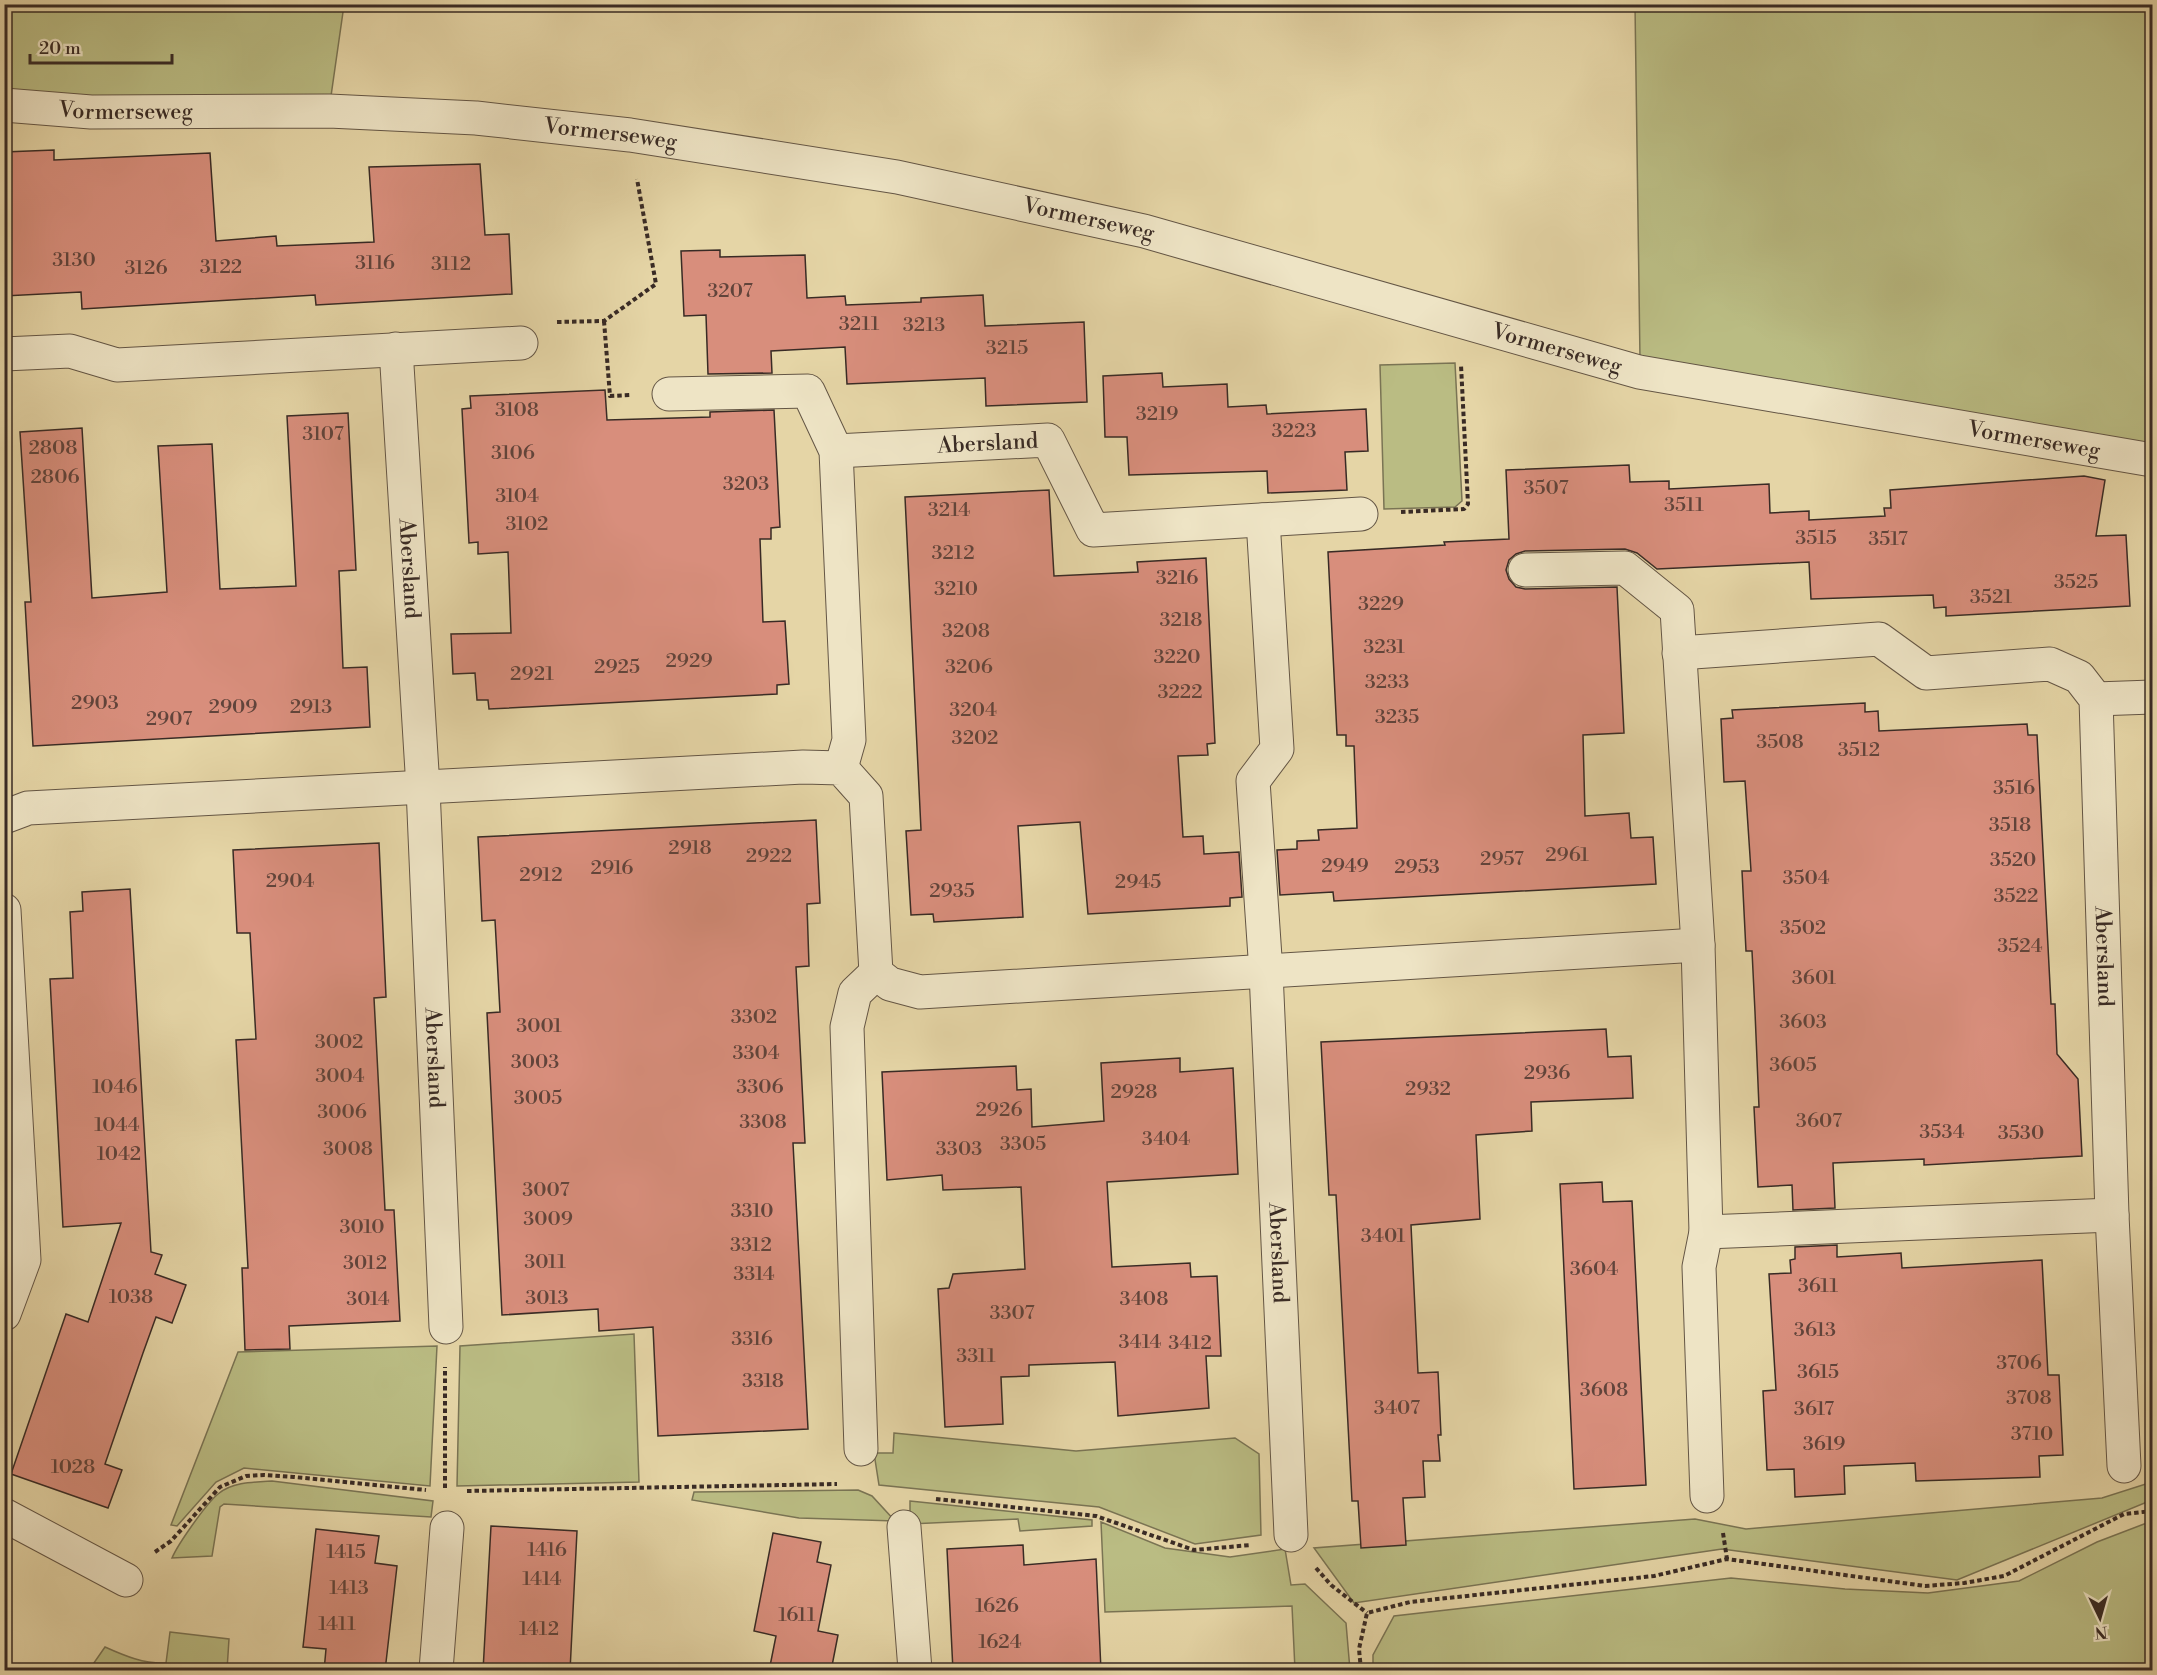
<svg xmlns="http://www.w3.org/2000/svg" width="2157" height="1675" viewBox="0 0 2157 1675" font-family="'Libre Bodoni',serif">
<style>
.green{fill:#babc83;stroke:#7a7454;stroke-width:1.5}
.building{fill:#d88e7c;stroke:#392b25;stroke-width:1.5}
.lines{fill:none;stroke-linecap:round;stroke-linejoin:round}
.minor-casing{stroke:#645645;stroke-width:35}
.path{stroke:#392b25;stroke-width:4;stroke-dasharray:4.5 3;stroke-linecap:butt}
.minor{stroke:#eee4c5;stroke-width:33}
.labels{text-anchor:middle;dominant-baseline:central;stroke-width:5;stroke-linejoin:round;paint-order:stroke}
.number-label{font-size:20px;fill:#61443b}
.street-label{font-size:22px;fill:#392b25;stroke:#eee4c5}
</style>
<rect width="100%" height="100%" fill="#e5d5a6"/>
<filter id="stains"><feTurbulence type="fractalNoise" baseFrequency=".00333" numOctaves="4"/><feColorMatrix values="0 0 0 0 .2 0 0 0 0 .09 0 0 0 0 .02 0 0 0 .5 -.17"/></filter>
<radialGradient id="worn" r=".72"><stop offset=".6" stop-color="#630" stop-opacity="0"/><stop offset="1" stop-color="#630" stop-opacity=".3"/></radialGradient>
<g class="green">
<path d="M 4,5 L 344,5 L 330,103 L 5,97 Z"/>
<path d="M 1635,5 L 2152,5 L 2152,448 L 1640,359 Z"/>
<path d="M 1455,363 L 1462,501 L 1455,507 L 1384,509 L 1380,365 Z"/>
<path d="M 634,1334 L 639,1482 L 457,1486 L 460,1346 Z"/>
<path d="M 437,1346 L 430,1486 L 244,1468 L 216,1482 L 177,1526 L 171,1525 L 238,1352 Z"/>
<path d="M 894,1433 L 1076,1451 L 1235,1438 L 1259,1454 L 1261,1535 L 1195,1544 L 1099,1507 L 879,1485 L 874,1453 L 893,1453 Z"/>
<path d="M 272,1481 L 433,1501 L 431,1517 L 224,1504 L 220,1507 L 212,1556 L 172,1558 C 178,1544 206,1504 218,1494 C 232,1482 254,1482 272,1481 Z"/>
<path d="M 2152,1482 L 2152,1500 L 1957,1580 L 1722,1549 L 1354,1603 L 1314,1548 L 1695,1519 L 1746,1529 L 2102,1498 Z"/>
<path d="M 858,1490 L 872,1496 L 895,1521 L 799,1518 L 692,1500 L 694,1492 Z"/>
<path d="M 910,1501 L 1092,1520 L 1092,1526 L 1020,1531 L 1018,1519 L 910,1524 Z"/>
<path d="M 1101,1522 L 1165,1548 L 1230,1557 L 1285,1549 L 1291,1585 L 1305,1584 L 1346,1623 L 1350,1670 L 1295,1670 L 1292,1606 L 1105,1612 Z"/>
<path d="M 2152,1523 L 2152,1670 L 1373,1670 L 1373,1655 L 1394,1616 L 1731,1578 L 1845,1589 L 1928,1593 L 2019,1581 L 2097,1542 L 2144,1524 Z"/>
<path d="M 170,1632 L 229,1639 L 227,1670 L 89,1670 L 105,1647 C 125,1656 144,1664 166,1663 Z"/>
</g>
<g class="building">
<path d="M 54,150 L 54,160 L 210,153 L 216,241 L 276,236 L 277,246 L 374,242 L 369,167 L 480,164 L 485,235 L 509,234 L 512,294 L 316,305 L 315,295 L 82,309 L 81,292 L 4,296 L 4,152 Z"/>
<path d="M 720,250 L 720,257 L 805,255 L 807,298 L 845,296 L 846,305 L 921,302 L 921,298 L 983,295 L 985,326 L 1084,322 L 1087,402 L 986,406 L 985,378 L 847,384 L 845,347 L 771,351 L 772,373 L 708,374 L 706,315 L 684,316 L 681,251 Z"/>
<path d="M 1162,373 L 1163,387 L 1227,384 L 1228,407 L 1266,405 L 1267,414 L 1366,409 L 1368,451 L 1345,452 L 1347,490 L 1268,493 L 1267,471 L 1129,475 L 1127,437 L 1105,437 L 1103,376 Z"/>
<path d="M 605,390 L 607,420 L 710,417 L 710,412 L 774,410 L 780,527 L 771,528 L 771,539 L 760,539 L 763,622 L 785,621 L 789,684 L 777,685 L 777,694 L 489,709 L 488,700 L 477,700 L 475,673 L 453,674 L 451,634 L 511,633 L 508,552 L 478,554 L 478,542 L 469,543 L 462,409 L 471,408 L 470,396 Z"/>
<path d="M 348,413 L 356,570 L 339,571 L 343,668 L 367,667 L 370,727 L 33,746 L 25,602 L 31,602 L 20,432 L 82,428 L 92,598 L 167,592 L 158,446 L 212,444 L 220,589 L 296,586 L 287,416 Z"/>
<path d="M 1629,465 L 1630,482 L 1669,481 L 1669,489 L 1769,484 L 1770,513 L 1809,511 L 1809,520 L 1885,516 L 1884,508 L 1891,508 L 1890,490 L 2084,476 L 2105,480 L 2096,536 L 2126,535 L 2130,606 L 1946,616 L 1946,607 L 1934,608 L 1933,595 L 1811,599 L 1809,562 L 1657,569 L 1637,553 L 1625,549 L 1525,551 L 1516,554 L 1509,560 L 1506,570 L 1509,579 L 1516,587 L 1525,589 L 1617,587 L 1624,733 L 1583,735 L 1585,816 L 1629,813 L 1631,838 L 1653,837 L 1656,884 L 1334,901 L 1333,892 L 1280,895 L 1277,850 L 1297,849 L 1297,841 L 1319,840 L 1318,830 L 1357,828 L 1354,746 L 1346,746 L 1346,735 L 1337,735 L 1328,552 L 1445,545 L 1444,542 L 1509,539 L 1506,470 Z"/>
<path d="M 1049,490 L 1054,576 L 1138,572 L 1137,562 L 1206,558 L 1215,743 L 1207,744 L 1208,755 L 1178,756 L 1183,837 L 1203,836 L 1204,854 L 1239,852 L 1242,897 L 1230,898 L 1230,906 L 1088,914 L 1080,822 L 1018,826 L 1023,917 L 934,922 L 933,914 L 911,915 L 906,831 L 921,830 L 905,497 Z"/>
<path d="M 1865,703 L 1865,712 L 1878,711 L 1879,731 L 2027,724 L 2028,735 L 2037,735 L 2051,1004 L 2055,1004 L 2057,1054 L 2078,1079 L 2082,1156 L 1924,1165 L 1924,1159 L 1833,1163 L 1835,1208 L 1793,1210 L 1792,1185 L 1758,1187 L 1754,1107 L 1759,1107 L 1755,1012 L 1752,951 L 1746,951 L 1742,871 L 1751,871 L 1745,781 L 1724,782 L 1721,719 L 1733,718 L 1732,710 Z"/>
<path d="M 816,820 L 820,903 L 807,904 L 809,966 L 796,967 L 805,1143 L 793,1143 L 808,1429 L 658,1436 L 653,1327 L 599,1331 L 598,1309 L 502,1315 L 487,1013 L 500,1012 L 495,920 L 482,921 L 478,837 Z"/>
<path d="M 379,843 L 386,997 L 374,998 L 385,1210 L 394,1210 L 400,1321 L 289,1326 L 290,1349 L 245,1350 L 242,1268 L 248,1268 L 236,1040 L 256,1039 L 250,933 L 237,933 L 233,850 Z"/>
<path d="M 130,889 L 151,1252 L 162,1255 L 155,1274 L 186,1285 L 172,1323 L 156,1317 L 143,1353 L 105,1464 L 122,1470 L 108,1508 L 11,1474 L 66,1314 L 88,1322 L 121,1223 L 63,1227 L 50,979 L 73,978 L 70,912 L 83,911 L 82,892 Z"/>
<path d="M 1606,1029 L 1608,1057 L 1631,1056 L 1633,1098 L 1531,1102 L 1532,1131 L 1476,1135 L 1480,1219 L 1411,1225 L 1418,1373 L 1438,1372 L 1441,1435 L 1438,1435 L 1440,1461 L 1423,1461 L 1425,1497 L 1403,1498 L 1406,1545 L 1361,1548 L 1358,1501 L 1352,1501 L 1336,1195 L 1329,1195 L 1321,1042 Z"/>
<path d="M 1180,1058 L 1180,1072 L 1233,1068 L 1238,1174 L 1107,1182 L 1112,1267 L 1190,1263 L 1191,1277 L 1217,1276 L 1221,1356 L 1206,1356 L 1209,1408 L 1118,1416 L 1115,1362 L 1029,1365 L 1029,1376 L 1001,1377 L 1003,1424 L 945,1427 L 938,1289 L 949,1288 L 953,1274 L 1025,1269 L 1021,1187 L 943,1190 L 942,1175 L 887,1180 L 882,1072 L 1016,1066 L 1017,1090 L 1031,1089 L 1032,1127 L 1104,1121 L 1101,1063 Z"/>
<path d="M 1602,1182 L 1603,1202 L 1632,1201 L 1646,1485 L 1574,1489 L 1560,1184 Z"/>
<path d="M 1837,1245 L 1837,1257 L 1901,1253 L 1902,1268 L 2042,1260 L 2048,1375 L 2059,1375 L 2063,1455 L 2039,1456 L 2040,1477 L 1916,1481 L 1915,1463 L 1844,1466 L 1845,1494 L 1795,1497 L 1794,1469 L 1767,1470 L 1763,1391 L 1776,1390 L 1769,1274 L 1791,1273 L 1790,1260 L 1795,1259 L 1795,1247 Z"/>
<path d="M 491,1526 L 577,1531 L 570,1671 L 483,1671 Z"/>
<path d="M 316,1529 L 379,1536 L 375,1563 L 397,1566 L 385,1671 L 324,1671 L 326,1649 L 303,1647 Z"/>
<path d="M 773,1533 L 821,1542 L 817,1562 L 831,1565 L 818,1631 L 838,1635 L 831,1671 L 769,1671 L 776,1636 L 754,1631 Z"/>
<path d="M 1023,1545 L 1024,1565 L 1096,1559 L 1101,1671 L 953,1671 L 947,1549 Z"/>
</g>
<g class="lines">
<g class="minor-casing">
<g id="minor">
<path id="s1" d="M 4,105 L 91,112 L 329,111 L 476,118 L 630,135 L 897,177 L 1144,231 L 1639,372 L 2152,460"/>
<path id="s2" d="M 396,349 L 423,788 L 446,1327"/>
<path d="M 4,354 L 70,351 L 117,365 L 521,343"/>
<path d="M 669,394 L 808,391 L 836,451 L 849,740 L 841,768"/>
<path id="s3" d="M 836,451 L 1048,440 L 1093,530 L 1361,514"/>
<path id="s4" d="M 1263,520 L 1277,749 L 1253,781 L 1266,972 L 1291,1535"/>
<path d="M 1525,570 L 1625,568 L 1677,610 L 1698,945 L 1706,1232 L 1699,1267 L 1707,1496"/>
<path id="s5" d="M 1679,653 L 1879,639 L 1926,673 L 2050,664 L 2079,677 L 2096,699 L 2112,1215 L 2124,1466"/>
<path d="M 2096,699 L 2152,697"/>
<path d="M 4,817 L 28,808 L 803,767 L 841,768 L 866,796 L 876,973 L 890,984 L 920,992 L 1698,945"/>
<path d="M 4,910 L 24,1260 L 4,1314"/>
<path d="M 1706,1232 L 2112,1215"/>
<path d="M 861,1449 L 847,1027 L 855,993 L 876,973"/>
<path d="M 4,1515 L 126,1580"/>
<path d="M 904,1527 L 915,1670"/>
<path d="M 436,1670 L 447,1528"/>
</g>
</g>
<g class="path">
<path d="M 604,321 L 610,396 L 630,395"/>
<path d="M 557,322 L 604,321 L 656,284 L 637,179"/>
<path d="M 1401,512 L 1464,509 L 1468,504 L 1461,365"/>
<path d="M 445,1488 L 445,1367"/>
<path d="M 467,1491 L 837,1484"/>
<path d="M 936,1499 L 1096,1516 L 1194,1550 L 1251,1545"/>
<path d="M 1723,1533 L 1727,1559"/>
<path d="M 155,1552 L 171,1541 L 220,1487 L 246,1476 L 264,1475 L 294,1477 L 426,1490"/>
<path d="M 1316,1568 L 1331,1585 L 1367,1613"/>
<path d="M 1361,1670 L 1359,1649 L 1367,1613 L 1410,1602 L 1654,1576 L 1727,1559 L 1925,1586 L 1964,1583 L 2004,1576 L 2124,1514 L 2152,1511"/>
</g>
<use href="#minor" class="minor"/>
</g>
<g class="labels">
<g class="number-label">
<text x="74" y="260">3130</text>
<text x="375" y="263">3116</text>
<text x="451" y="264">3112</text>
<text x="221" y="267">3122</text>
<text x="146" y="268">3126</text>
<text x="730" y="291">3207</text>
<text x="859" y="324">3211</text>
<text x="924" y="325">3213</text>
<text x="1007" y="348">3215</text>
<text x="517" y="410">3108</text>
<text x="1157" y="414">3219</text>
<text x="1294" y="431">3223</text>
<text x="323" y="434">3107</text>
<text x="53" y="448">2808</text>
<text x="513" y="453">3106</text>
<text x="55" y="477">2806</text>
<text x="746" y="484">3203</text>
<text x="1546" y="488">3507</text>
<text x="517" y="496">3104</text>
<text x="1684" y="505">3511</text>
<text x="949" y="510">3214</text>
<text x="527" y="524">3102</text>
<text x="1816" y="538">3515</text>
<text x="1888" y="539">3517</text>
<text x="953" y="553">3212</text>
<text x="1177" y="578">3216</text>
<text x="2076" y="582">3525</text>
<text x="956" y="589">3210</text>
<text x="1991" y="597">3521</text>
<text x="1381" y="604">3229</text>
<text x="1181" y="620">3218</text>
<text x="966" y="631">3208</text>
<text x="1384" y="647">3231</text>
<text x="1177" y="657">3220</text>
<text x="689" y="661">2929</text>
<text x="617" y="667">2925</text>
<text x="969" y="667">3206</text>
<text x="532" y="674">2921</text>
<text x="1387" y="682">3233</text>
<text x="1180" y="692">3222</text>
<text x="95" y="703">2903</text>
<text x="233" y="707">2909</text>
<text x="311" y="707">2913</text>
<text x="973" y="710">3204</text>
<text x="1397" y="717">3235</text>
<text x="169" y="719">2907</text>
<text x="975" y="738">3202</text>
<text x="1780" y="742">3508</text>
<text x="1859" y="750">3512</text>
<text x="2014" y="788">3516</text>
<text x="2010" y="825">3518</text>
<text x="690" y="848">2918</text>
<text x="1567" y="855">2961</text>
<text x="769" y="856">2922</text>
<text x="1502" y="859">2957</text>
<text x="2013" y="860">3520</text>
<text x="1345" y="866">2949</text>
<text x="1417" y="867">2953</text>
<text x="612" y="868">2916</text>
<text x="541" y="875">2912</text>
<text x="1806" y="878">3504</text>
<text x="290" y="881">2904</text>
<text x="1138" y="882">2945</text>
<text x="952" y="891">2935</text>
<text x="2016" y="896">3522</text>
<text x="1803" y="928">3502</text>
<text x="2020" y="946">3524</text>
<text x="1814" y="978">3601</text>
<text x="754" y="1017">3302</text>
<text x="1803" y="1022">3603</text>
<text x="539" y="1026">3001</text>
<text x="339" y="1042">3002</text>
<text x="756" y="1053">3304</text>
<text x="535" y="1062">3003</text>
<text x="1793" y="1065">3605</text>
<text x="1547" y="1073">2936</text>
<text x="340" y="1076">3004</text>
<text x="115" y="1087">1046</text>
<text x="760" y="1087">3306</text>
<text x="1428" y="1089">2932</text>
<text x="1134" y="1092">2928</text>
<text x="538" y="1098">3005</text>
<text x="999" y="1110">2926</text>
<text x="342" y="1112">3006</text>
<text x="1819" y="1121">3607</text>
<text x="763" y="1122">3308</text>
<text x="117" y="1125">1044</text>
<text x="1942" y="1132">3534</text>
<text x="2021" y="1133">3530</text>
<text x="1166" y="1139">3404</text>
<text x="1023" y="1144">3305</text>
<text x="348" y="1149">3008</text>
<text x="959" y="1149">3303</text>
<text x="119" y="1154">1042</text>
<text x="546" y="1190">3007</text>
<text x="752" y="1211">3310</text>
<text x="548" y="1219">3009</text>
<text x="362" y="1227">3010</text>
<text x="1383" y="1236">3401</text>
<text x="751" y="1245">3312</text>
<text x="545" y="1262">3011</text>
<text x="365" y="1263">3012</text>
<text x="1594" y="1269">3604</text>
<text x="754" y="1274">3314</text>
<text x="1818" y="1286">3611</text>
<text x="131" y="1297">1038</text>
<text x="547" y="1298">3013</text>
<text x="368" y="1299">3014</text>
<text x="1144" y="1299">3408</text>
<text x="1012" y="1313">3307</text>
<text x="1815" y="1330">3613</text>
<text x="752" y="1339">3316</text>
<text x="1140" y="1342">3414</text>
<text x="1190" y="1343">3412</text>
<text x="976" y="1356">3311</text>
<text x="2019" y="1363">3706</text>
<text x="1818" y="1372">3615</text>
<text x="763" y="1381">3318</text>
<text x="1604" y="1390">3608</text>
<text x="2029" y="1398">3708</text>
<text x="1397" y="1408">3407</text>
<text x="1814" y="1409">3617</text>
<text x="2032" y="1434">3710</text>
<text x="1824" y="1444">3619</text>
<text x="73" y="1467">1028</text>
<text x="547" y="1550">1416</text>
<text x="346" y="1552">1415</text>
<text x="542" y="1579">1414</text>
<text x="349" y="1588">1413</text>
<text x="997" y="1606">1626</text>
<text x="797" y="1615">1611</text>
<text x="337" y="1624">1411</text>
<text x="539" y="1629">1412</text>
<text x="1000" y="1642">1624</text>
</g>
<g class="street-label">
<text stroke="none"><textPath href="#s1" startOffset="122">Vormerseweg</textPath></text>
<text stroke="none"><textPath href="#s1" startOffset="608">Vormerseweg</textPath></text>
<text stroke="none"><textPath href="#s1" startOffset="1094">Vormerseweg</textPath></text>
<text stroke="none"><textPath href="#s1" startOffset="1580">Vormerseweg</textPath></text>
<text stroke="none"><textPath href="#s1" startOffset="2066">Vormerseweg</textPath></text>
<text stroke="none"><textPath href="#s3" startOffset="152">Abersland</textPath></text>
<text stroke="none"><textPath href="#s2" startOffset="220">Abersland</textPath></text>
<text stroke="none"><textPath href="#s5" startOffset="700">Abersland</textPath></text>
<text stroke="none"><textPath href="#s2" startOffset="710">Abersland</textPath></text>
<text stroke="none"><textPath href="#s4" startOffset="742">Abersland</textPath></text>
</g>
</g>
<rect width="2157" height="1675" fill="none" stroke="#e5d5a6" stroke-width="24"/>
<rect x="6" y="6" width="2145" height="1663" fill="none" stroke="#392b25" stroke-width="3"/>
<rect x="12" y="12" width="2133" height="1651" fill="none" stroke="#392b25" stroke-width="1.5"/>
<g transform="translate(2100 1618) rotate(175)" stroke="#eee4c5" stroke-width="4.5" paint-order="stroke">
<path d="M0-4.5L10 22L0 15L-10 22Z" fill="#392b25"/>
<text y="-9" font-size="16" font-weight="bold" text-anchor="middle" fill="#392b25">N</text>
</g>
<path d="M30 54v9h142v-9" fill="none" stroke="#392b25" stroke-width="3"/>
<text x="39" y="54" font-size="18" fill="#392b25" stroke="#eee4c5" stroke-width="4.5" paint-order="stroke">20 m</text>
<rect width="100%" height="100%" filter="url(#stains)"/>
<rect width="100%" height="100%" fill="url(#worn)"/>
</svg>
